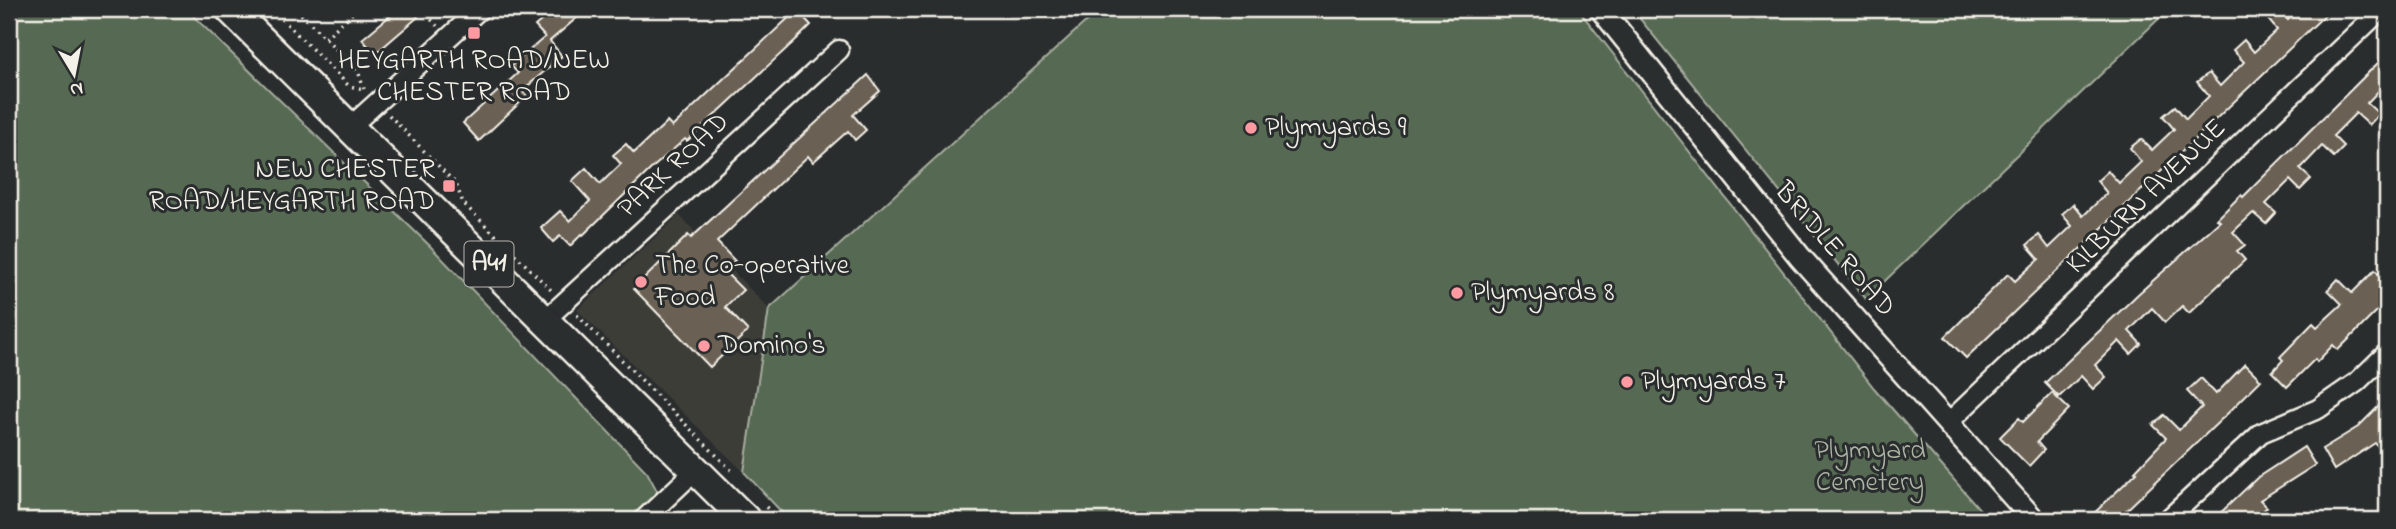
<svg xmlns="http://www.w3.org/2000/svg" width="2396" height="529" viewBox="0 0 2396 529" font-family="'Indie Flower',sans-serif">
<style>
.built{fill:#3d3c39}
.green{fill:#576953;stroke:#a6ad9e;stroke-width:2}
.building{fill:#6a6052;stroke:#f4f1e8;stroke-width:2}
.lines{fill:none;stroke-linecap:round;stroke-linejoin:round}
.minor-casing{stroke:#f4f1e8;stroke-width:23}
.tertiary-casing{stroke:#f4f1e8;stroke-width:26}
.trunk-casing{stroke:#f4f1e8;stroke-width:33}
.path{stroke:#f4f1e8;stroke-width:3.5;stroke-dasharray:2 5;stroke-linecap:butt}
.minor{stroke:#2a2d2e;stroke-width:18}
.tertiary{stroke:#2a2d2e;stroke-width:21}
.trunk{stroke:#2a2d2e;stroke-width:28}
.poi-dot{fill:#ff9aa2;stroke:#2a2d2e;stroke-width:2.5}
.labels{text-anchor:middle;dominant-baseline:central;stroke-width:6;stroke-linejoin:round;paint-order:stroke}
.shield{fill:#2a2d2e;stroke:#b7b6b0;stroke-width:2}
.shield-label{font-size:26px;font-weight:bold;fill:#f4f1e8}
.poi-label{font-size:28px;fill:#f4f1e8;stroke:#2a2d2e;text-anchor:start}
.street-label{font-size:28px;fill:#f4f1e8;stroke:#2a2d2e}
.park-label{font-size:28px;fill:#adb4a5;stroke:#2a2d2e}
</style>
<rect width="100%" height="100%" fill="#2a2d2e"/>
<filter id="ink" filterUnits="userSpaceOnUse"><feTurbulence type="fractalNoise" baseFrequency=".0143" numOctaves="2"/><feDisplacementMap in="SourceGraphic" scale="14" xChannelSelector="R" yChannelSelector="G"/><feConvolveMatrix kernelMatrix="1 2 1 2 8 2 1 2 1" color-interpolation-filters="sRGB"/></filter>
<g filter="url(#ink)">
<path class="built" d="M 679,215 L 769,309 L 744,472 L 577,310 Z"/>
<g class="green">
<path d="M 9,9 L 186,9 L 430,246 L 647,472 L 663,502 L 678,520 L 703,514 L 709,520 L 9,520 Z"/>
<path d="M 1100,9 L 1578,9 L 1874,388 L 1989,520 L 789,520 L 744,472 L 769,309 Z"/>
<path d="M 1632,9 L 2169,9 L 1866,299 Z"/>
</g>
<g class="building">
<path d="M 398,9 L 411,9 L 418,17 L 375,54 L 362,39 Z"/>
<path d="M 555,9 L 587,9 L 550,41 L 562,56 L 522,91 L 527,96 L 479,141 L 463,123 L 518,73 L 511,66 L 545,37 L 535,26 Z"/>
<path d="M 2276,9 L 2279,9 L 2288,20 L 2300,9 L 2331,9 L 1966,358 L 1945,337 L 2008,274 L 2015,281 L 2039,259 L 2027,245 L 2039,235 L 2049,248 L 2072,226 L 2062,214 L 2073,204 L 2083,216 L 2107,193 L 2097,181 L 2108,171 L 2119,183 L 2141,162 L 2130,148 L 2141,139 L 2152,150 L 2174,129 L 2163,116 L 2175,106 L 2186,119 L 2209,96 L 2197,82 L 2209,73 L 2220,86 L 2244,62 L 2233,50 L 2244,40 L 2254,52 L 2277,30 L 2266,17 Z"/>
<path d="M 797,10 L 811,25 L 800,36 L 687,141 L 685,139 L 650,170 L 583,235 L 582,234 L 570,246 L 560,236 L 553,242 L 541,228 L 560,211 L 570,221 L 590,201 L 572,181 L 586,168 L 600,184 L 621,164 L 613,155 L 626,144 L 634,153 L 667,122 L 672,127 Z"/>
<path d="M 2387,54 L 2387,82 L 2367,103 L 2379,114 L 2369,125 L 2356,113 L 2333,136 L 2344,147 L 2334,157 L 2322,146 L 2300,169 L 2311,179 L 2300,190 L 2290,180 L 2266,204 L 2276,213 L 2266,224 L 2253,213 L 2233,232 L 2245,245 L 2237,251 L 2245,260 L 2189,313 L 2182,306 L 2165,322 L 2152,308 L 2129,331 L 2141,344 L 2131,354 L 2119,341 L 2095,365 L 2106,377 L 2093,389 L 2081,376 L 2059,397 L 2045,383 L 2138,294 L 2220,221 L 2217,219 L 2241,195 L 2243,197 Z"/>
<path d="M 868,75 L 880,91 L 853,115 L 866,130 L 855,140 L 848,131 L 813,162 L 808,156 L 717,242 L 735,261 L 723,270 L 743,290 L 725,307 L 748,331 L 710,367 L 634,289 L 688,235 L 691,238 Z"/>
<path d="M 2375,270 L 2387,283 L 2387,301 L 2338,350 L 2333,345 L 2317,362 L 2315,359 L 2287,387 L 2272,372 L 2283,360 L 2280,357 L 2313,323 L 2317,327 L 2342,304 L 2328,290 L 2338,279 L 2352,293 Z"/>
<path d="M 2245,364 L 2261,380 L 2230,411 L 2116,520 L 2087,520 L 2137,472 L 2135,471 L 2166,438 L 2153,425 L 2164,415 L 2179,430 L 2202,407 L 2187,391 L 2201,378 L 2216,394 Z"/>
<path d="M 2052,393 L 2069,409 L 2037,442 L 2044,450 L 2029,466 L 2000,437 L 2019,418 L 2023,422 Z"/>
<path d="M 2387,398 L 2387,440 L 2379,448 L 2375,443 L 2334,470 L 2322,449 L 2358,427 Z"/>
<path d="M 2304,447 L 2315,465 L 2260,500 L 2267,507 L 2254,520 L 2213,520 L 2258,477 Z"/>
</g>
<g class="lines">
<g class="minor-casing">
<g id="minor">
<path d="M 351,126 L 480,9"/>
<path d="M 545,320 L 839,50"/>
<path d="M 1948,423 L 2382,9"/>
<path d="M 643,520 L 696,470"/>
<path d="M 2167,520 L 2261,433 L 2318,409 L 2357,382 L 2387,353"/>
</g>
</g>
<g class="tertiary-casing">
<path id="tertiary" d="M 1601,9 L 1800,257 L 2034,520"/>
</g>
<g class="trunk-casing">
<path id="trunk" d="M 230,9 L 746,520"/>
</g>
<g class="path">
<path d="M 272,9 L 349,86 L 364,89"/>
<path d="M 296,9 L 358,71 L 364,89"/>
<path d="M 422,9 L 437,26"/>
<path d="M 325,38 L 357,9"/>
<path d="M 389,115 L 456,184 L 463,203 L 551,290"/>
<path d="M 577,315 L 734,473"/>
<path d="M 766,507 L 779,520"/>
</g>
<use href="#minor" class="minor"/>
<use href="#tertiary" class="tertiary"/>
<use href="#trunk" class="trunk"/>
</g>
</g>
<g class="poi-dot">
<rect x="467" y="26" width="14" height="14" rx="3.5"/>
<circle cx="1251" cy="128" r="7"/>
<rect x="442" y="179" width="14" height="14" rx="3.5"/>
<circle cx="641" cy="282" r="7"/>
<circle cx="1457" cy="293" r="7"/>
<circle cx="704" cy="346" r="7"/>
<circle cx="1627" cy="382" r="7"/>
</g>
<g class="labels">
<rect class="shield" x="464.5" y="241.5" width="49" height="45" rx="5"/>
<g class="shield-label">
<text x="489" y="264">A41</text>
</g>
<g class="poi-label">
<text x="474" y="61" text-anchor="middle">HEYGARTH ROAD/NEW<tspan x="474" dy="32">CHESTER ROAD</tspan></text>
<text x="1265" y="128">Plymyards 9</text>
<text x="435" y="170" text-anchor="end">NEW CHESTER<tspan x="435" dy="32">ROAD/HEYGARTH ROAD</tspan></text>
<text x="655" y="266">The Co-operative<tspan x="655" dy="32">Food</tspan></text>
<text x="1471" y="293">Plymyards 8</text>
<text x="718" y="346">Domino's</text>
<text x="1641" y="382">Plymyards 7</text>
</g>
<g class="street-label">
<text transform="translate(674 166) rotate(-43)">PARK ROAD</text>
<text transform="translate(2147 197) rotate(-44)">KILBURN AVENUE</text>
<text transform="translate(1834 250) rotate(49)">BRIDLE ROAD</text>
</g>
<g class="park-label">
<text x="1870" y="451">Plymyard<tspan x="1870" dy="32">Cemetery</tspan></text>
</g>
</g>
<rect width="2396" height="529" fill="none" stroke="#2a2d2e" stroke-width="35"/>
<rect x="18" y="18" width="2361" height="494" fill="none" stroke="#f4f1e8" stroke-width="2.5" filter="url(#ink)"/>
<g transform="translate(74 74) rotate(170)" stroke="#2a2d2e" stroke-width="5" paint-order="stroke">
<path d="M0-5L12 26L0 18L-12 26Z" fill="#f4f1e8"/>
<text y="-10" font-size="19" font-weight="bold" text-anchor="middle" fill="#f4f1e8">N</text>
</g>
</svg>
